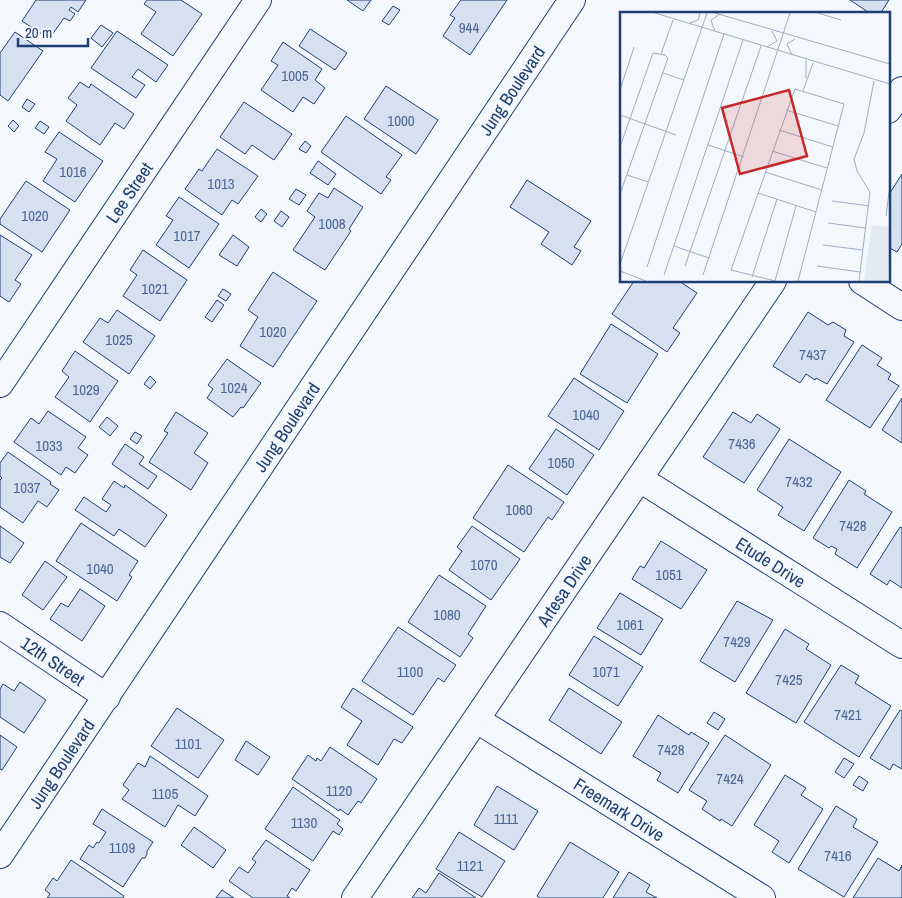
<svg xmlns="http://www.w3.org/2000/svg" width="902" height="898" viewBox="0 0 902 898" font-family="'Archivo Narrow',sans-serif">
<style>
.building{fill:#d5e0f0;stroke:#1d3f73}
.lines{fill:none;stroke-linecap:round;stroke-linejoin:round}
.minor-casing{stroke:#1d3f73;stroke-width:28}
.minor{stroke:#f4f7fb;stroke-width:26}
.labels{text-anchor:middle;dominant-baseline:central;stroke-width:4;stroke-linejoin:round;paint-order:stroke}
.number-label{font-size:15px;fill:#4b6792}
.street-label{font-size:18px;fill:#1d3f73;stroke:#f4f7fb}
.inset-road{fill:none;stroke:#9eadc5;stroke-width:1}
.view{fill:#c62828;fill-opacity:0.15;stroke:#c62828;stroke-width:2.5}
.inset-edge{fill:none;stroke:#1d3f73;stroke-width:2.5}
</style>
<rect width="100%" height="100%" fill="#f4f7fb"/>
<g class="building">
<path d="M 36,0 L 86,0 L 78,12 L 71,7 L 69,10 L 75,14 L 70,21 L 64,18 L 49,39 L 22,21 Z"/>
<path d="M 147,0 L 181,0 L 202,14 L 173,56 L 141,34 L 156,12 L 144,4 Z"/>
<path d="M 347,0 L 371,0 L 363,11 Z"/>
<path d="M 461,0 L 507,0 L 470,55 L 443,36 L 455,18 L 450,15 Z"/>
<path d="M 850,0 L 889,0 L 880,14 L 871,14 Z"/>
<path d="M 393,6 L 400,10 L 389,25 L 382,21 Z"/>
<path d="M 101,25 L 113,33 L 102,47 L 91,38 Z"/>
<path d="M 310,29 L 347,53 L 335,70 L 299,46 Z"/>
<path d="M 117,31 L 168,65 L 156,82 L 138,69 L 132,77 L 145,85 L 136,98 L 91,68 Z"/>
<path d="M 15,32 L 43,51 L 8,101 L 0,95 L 0,53 Z"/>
<path d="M 283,42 L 322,69 L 315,80 L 325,88 L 314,104 L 303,97 L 293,112 L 261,90 L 278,65 L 271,61 Z"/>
<path d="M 80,82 L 89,88 L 91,84 L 134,114 L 124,129 L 115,123 L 100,145 L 66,121 L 77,105 L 68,98 Z"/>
<path d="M 386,86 L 438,120 L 416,154 L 364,119 Z"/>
<path d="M 27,99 L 35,104 L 29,112 L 22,107 Z"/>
<path d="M 244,102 L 292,134 L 274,160 L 252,145 L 245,154 L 220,137 Z"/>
<path d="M 346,116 L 402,155 L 386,177 L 391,180 L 381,194 L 321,152 Z"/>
<path d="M 13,120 L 19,126 L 14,132 L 8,126 Z"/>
<path d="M 40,121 L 49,127 L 44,134 L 35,128 Z"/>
<path d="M 59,132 L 103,161 L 75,202 L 43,181 L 57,159 L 45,152 Z"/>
<path d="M 305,141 L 311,146 L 306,153 L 299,149 Z"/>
<path d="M 217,149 L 258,176 L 238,204 L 232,200 L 222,215 L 185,189 L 199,169 L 202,171 Z"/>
<path d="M 318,161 L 336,174 L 328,185 L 310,173 Z"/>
<path d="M 902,174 L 902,244 L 897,252 L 888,247 L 888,196 Z"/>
<path d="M 527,180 L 591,221 L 574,247 L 581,251 L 572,265 L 541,244 L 549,232 L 510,207 Z"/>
<path d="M 26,181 L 70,210 L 42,252 L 0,224 L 0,219 Z"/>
<path d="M 334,188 L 363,207 L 349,229 L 351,231 L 325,270 L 293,250 L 315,217 L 307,211 L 319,193 L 328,198 Z"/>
<path d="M 296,189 L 306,195 L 299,205 L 289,199 Z"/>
<path d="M 179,197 L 219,224 L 189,268 L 156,245 L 173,220 L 166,216 Z"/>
<path d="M 261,209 L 267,214 L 261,222 L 255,217 Z"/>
<path d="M 281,211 L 289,217 L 282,227 L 274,221 Z"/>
<path d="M 0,235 L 32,255 L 15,280 L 21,284 L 9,302 L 0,296 Z"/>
<path d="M 233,235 L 249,247 L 237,266 L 219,255 Z"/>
<path d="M 143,250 L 187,280 L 160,321 L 123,296 L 137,275 L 130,270 Z"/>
<path d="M 273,272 L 317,301 L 273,367 L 240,346 L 258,317 L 248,310 Z"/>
<path d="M 634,281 L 679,281 L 697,293 L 673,328 L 680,333 L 667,352 L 612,314 Z"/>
<path d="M 223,289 L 231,294 L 226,301 L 218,296 Z"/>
<path d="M 217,300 L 224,305 L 212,322 L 205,317 Z"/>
<path d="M 117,310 L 155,336 L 129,374 L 83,342 L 100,318 L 108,323 Z"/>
<path d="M 808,312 L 828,325 L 833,322 L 846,330 L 844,336 L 854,342 L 827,384 L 816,378 L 815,380 L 806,374 L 800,383 L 773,366 Z"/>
<path d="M 611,324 L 658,354 L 627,403 L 580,374 Z"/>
<path d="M 862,345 L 882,358 L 877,365 L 891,374 L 888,379 L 899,386 L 870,428 L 826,400 Z"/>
<path d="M 75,351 L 118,381 L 90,422 L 55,397 L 69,377 L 62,371 Z"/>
<path d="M 227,359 L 261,383 L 243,408 L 241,407 L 233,417 L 207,398 L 213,389 L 208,385 Z"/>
<path d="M 150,376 L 156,382 L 150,389 L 144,384 Z"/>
<path d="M 574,378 L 624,411 L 599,450 L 548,416 Z"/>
<path d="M 902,398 L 902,443 L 882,430 Z"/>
<path d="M 48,411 L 86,437 L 78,448 L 88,455 L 75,473 L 66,467 L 61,475 L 14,442 L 31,418 L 39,424 Z"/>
<path d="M 176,412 L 208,433 L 194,453 L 208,463 L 191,490 L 149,462 L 168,433 L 164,431 Z"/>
<path d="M 733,412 L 751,423 L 757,414 L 780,429 L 744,483 L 703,457 Z"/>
<path d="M 107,417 L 118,426 L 110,436 L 99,427 Z"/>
<path d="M 556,429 L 594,455 L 567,495 L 529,469 Z"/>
<path d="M 135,432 L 142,436 L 137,444 L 130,439 Z"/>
<path d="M 789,439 L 841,472 L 804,531 L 778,515 L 783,507 L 757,490 Z"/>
<path d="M 125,444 L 144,457 L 139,464 L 157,476 L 148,489 L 112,464 Z"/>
<path d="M 8,452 L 51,482 L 50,484 L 59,490 L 47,507 L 38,501 L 23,523 L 0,507 L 0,480 L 2,478 L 0,476 L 0,463 Z"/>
<path d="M 508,465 L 564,502 L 552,520 L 548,517 L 524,552 L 473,518 Z"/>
<path d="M 849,480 L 866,491 L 864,494 L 892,512 L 857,568 L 835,554 L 837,549 L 831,546 L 829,548 L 813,538 Z"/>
<path d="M 114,481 L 124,488 L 125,485 L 167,515 L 145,547 L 119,529 L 114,536 L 75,510 L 84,497 L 106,512 L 111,505 L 102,499 Z"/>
<path d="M 81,523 L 138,561 L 129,575 L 132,577 L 117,601 L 56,561 Z"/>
<path d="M 0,526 L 24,543 L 10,563 L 0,557 Z"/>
<path d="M 472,526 L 520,559 L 491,600 L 449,570 L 462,551 L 457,547 Z"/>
<path d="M 900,527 L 902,528 L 902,588 L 890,580 L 887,585 L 870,574 Z"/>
<path d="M 661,541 L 707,570 L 681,609 L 632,579 L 640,566 L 644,568 Z"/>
<path d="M 45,561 L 67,577 L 43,610 L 22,595 Z"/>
<path d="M 439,575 L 486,606 L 468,634 L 473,638 L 460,657 L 408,622 Z"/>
<path d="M 80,589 L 105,606 L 82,641 L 50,619 L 61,603 L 68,607 Z"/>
<path d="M 620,593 L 663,619 L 641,655 L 597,628 Z"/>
<path d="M 737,601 L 773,620 L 735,682 L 700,661 Z"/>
<path d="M 398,627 L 456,665 L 444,682 L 438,678 L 413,715 L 362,681 Z"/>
<path d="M 785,629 L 809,644 L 806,649 L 831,665 L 796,723 L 746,693 Z"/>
<path d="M 594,636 L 643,667 L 618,706 L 569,675 Z"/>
<path d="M 841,665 L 859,676 L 855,683 L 891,706 L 859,757 L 804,722 Z"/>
<path d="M 20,682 L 46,700 L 24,733 L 0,717 L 0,689 L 3,684 L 14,691 Z"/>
<path d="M 353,688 L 413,727 L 402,743 L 394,739 L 378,765 L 347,745 L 362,721 L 341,707 Z"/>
<path d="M 569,688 L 622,722 L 601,754 L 549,720 Z"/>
<path d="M 177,708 L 224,740 L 198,778 L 151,746 Z"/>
<path d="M 900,710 L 902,711 L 902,769 L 893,764 L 890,770 L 870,758 Z"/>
<path d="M 714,712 L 725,719 L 718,730 L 707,723 Z"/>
<path d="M 658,715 L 689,735 L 691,732 L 709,743 L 678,793 L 657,780 L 661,773 L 633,756 Z"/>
<path d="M 0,735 L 17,747 L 2,770 L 0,769 Z"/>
<path d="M 725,735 L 771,765 L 732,826 L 721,819 L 720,821 L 702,809 L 707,801 L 689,790 Z"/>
<path d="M 246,741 L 270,757 L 258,775 L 235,760 Z"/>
<path d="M 330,747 L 377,779 L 361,803 L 358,801 L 348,815 L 340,809 L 339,811 L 292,779 L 308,755 L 316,761 L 317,758 L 321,761 Z"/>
<path d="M 150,756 L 208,796 L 195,816 L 178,805 L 165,827 L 122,799 L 129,790 L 123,785 L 129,776 L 138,763 L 145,767 Z"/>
<path d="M 844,758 L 854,764 L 844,778 L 835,772 Z"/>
<path d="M 785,775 L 806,788 L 801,795 L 823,809 L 789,863 L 772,852 L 779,841 L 754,825 Z"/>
<path d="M 859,776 L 868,782 L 863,791 L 853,785 Z"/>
<path d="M 497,786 L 538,811 L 514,850 L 474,825 Z"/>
<path d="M 293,787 L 340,820 L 337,824 L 343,829 L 339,835 L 333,831 L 313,861 L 265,829 Z"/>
<path d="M 836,806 L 857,819 L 853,827 L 878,842 L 844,897 L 798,869 Z"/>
<path d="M 102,809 L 153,842 L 147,851 L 147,854 L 145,858 L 142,858 L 123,887 L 80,859 L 89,845 L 93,848 L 97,842 L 99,843 L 106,832 L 93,824 Z"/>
<path d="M 194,827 L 226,850 L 213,868 L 181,845 Z"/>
<path d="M 459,832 L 505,861 L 482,897 L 436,869 Z"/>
<path d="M 266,840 L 310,870 L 296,891 L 292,888 L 287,896 L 290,898 L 253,898 L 229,881 L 239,867 L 248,873 L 256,862 L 252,859 Z"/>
<path d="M 570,842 L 619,872 L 603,898 L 540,898 L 537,896 Z"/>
<path d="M 878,858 L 899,871 L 902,865 L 902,898 L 853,898 Z"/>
<path d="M 71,860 L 124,896 L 123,898 L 47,898 L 50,894 L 45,890 L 53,878 L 57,881 Z"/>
<path d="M 629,872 L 650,885 L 646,892 L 657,898 L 613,898 Z"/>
<path d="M 439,873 L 476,898 L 412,898 L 419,888 L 426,893 Z"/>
<path d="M 222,890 L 234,898 L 216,898 Z"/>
</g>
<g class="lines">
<g class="minor-casing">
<g id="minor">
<path d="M 888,110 L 902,90"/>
<path d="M 862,281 L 902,307"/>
<path id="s1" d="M 0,384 L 258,0"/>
<path id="s2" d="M 640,479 L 902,645"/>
<path id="s3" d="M 0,625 L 107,697"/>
<path id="s4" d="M 477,720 L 762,898"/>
<path id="s5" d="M 0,855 L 572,0"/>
<path id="s6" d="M 355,898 L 773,281"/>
</g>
</g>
<use href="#minor" class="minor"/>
</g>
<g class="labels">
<g class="number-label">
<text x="469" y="27">944</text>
<text x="295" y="75">1005</text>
<text x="401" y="120">1000</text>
<text x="73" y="171">1016</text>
<text x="221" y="183">1013</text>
<text x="35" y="215">1020</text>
<text x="332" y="223">1008</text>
<text x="187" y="235">1017</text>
<text x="155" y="288">1021</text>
<text x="273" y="331">1020</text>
<text x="119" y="339">1025</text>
<text x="813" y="354">7437</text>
<text x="234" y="387">1024</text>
<text x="86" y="389">1029</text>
<text x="586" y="414">1040</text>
<text x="742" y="443">7436</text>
<text x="49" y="445">1033</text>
<text x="561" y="462">1050</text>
<text x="799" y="481">7432</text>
<text x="27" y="487">1037</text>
<text x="519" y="509">1060</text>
<text x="853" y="525">7428</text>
<text x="484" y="564">1070</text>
<text x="100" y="568">1040</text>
<text x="669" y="574">1051</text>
<text x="447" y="614">1080</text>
<text x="630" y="624">1061</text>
<text x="737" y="641">7429</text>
<text x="410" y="671">1100</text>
<text x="606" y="671">1071</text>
<text x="789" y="679">7425</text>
<text x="848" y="714">7421</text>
<text x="188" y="743">1101</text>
<text x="671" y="749">7428</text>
<text x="730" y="778">7424</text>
<text x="339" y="790">1120</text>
<text x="165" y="793">1105</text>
<text x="506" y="818">1111</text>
<text x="304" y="822">1130</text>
<text x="122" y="847">1109</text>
<text x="838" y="855">7416</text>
<text x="470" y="865">1121</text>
</g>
<g class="street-label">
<text stroke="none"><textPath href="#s5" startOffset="920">Jung Boulevard</textPath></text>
<text stroke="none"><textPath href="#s1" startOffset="231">Lee Street</textPath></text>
<text stroke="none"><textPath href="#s5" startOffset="515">Jung Boulevard</textPath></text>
<text stroke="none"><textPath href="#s2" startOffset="155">Etude Drive</textPath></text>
<text stroke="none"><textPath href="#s6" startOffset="372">Artesa Drive</textPath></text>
<text stroke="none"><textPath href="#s3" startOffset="64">12th Street</textPath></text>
<text stroke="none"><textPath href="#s5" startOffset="110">Jung Boulevard</textPath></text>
<text stroke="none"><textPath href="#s4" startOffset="168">Freemark Drive</textPath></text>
</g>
</g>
<g transform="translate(620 12)">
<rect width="270" height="270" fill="#f4f7fb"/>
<path d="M 252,213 L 270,215 L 268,269 L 244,269 Z" fill="#e3e9f0"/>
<path class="inset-road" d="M 35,1 L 270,72M 95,1 L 270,52M 198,1 L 221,8M 70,11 L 78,8 L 80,1M 95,19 L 91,8 L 100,2M 147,35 L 157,29 L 152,19M 41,42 L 53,8M 172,43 L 167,32 L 175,27M 43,61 L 64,68M 186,66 L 186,48M 0,78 L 14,35M 183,79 L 193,51M 166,98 L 218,114M 0,103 L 56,123M 159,118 L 213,135M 88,133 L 124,145M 0,135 L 33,41 L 45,43 L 48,46 L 0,182M 152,139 L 207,156M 145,160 L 202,178M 7,163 L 28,170M 138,181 L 196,200M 212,189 L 249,194M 266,204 L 270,173M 208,211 L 246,216M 203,233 L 243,238M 54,234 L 89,246M 0,252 L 87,1M 65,254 L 141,34M 197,254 L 240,260M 27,255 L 104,22M 0,259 L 26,269M 44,263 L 123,28M 83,263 L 170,1M 132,265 L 157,187M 155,269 L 111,258 L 175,77 L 224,92 L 178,269M 155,269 L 176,194M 239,269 L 250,180 L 237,159 L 234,147 L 244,121 L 254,69"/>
<path class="view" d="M 169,78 L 187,144 L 120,162 L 102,96 Z"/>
<rect width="270" height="270" class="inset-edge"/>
</g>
<path d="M18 38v8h70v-8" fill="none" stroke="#1d3f73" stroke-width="2.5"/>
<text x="25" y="38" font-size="15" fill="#1d3f73" stroke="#f4f7fb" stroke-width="4" paint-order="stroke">20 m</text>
</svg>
